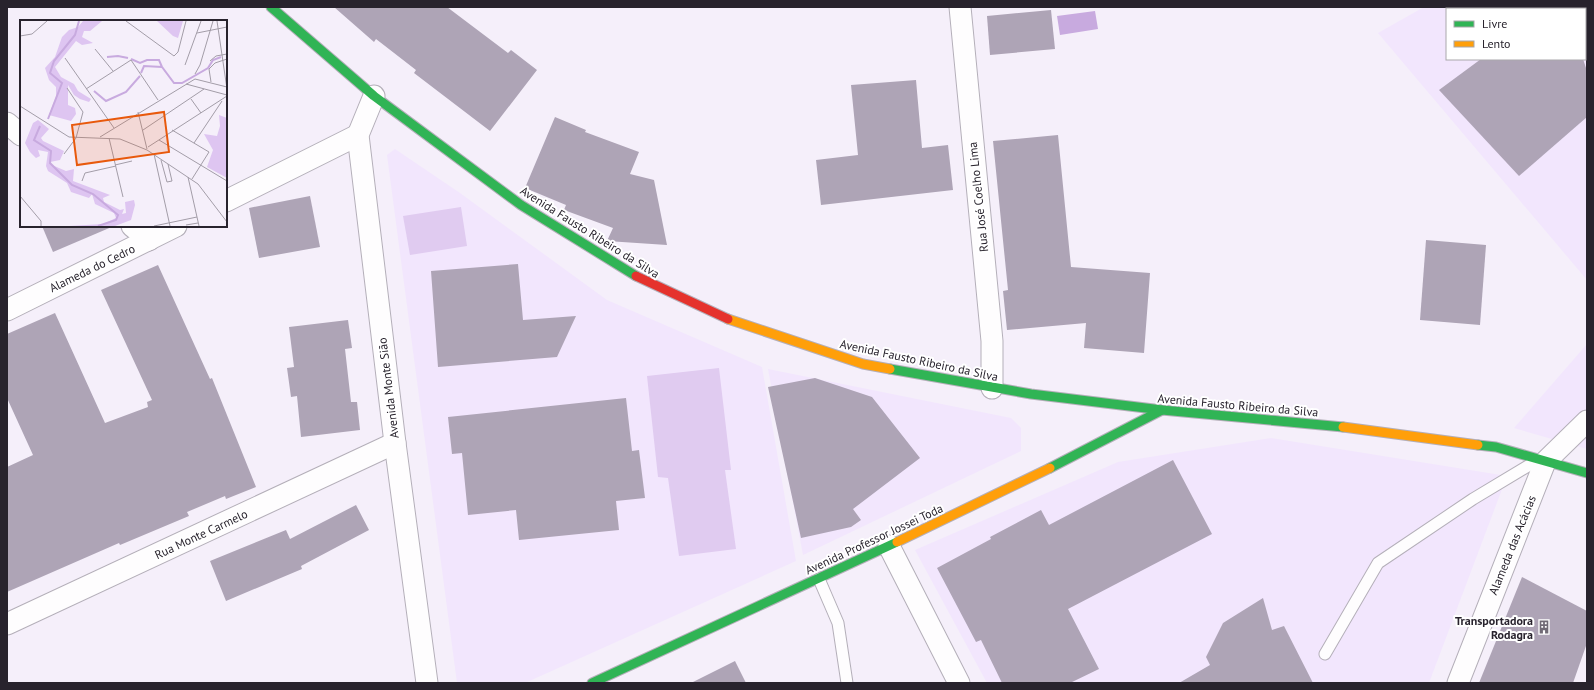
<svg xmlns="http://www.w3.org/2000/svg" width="1594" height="690" viewBox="0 0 1594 690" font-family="'PT Sans',sans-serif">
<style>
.built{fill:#f2e6fd;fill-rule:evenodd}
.green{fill:#e0cbf0}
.water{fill:#c8aadf}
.building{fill:#aea4b6}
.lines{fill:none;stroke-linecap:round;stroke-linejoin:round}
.lane-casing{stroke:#b4afb9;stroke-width:13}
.street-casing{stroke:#b4afb9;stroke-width:23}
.fast-casing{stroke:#b4afb9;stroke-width:11}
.slow-casing{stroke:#b4afb9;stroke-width:11}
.jam-casing{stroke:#b4afb9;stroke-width:11}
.lane{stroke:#fefdfe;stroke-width:11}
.street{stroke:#fefdfe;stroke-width:21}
.fast{stroke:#30b455;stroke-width:9}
.slow{stroke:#ff9f0a;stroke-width:9}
.jam{stroke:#e5322d;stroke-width:9}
.labels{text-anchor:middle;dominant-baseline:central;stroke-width:4;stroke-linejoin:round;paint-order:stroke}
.street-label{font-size:12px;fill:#28232d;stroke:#fff}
.poi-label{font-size:12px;font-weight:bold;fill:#28232d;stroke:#fff;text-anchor:end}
.inset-river{fill:none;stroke:#c8aadf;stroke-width:2}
.inset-road{fill:none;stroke:#a39da8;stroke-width:1}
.view{fill:#e8590c;fill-opacity:0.15;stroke:#e8590c;stroke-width:2}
.inset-edge{fill:none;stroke:#28232d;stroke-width:2}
</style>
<rect width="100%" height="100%" fill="#f5effa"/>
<g class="built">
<path d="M 1424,7 L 1587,7 L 1587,280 L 1378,33 ZM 1447,9 L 1585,9 L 1585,59 L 1447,59 Z"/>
<path d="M 395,149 L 460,193 L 607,300 L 762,367 L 796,561 L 525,683 L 457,683 L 387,155 Z"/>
<path d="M 1587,344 L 1587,449 L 1514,428 Z"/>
<path d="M 768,369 L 1011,418 L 1021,428 L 1021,451 L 803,555 Z"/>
<path d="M 1271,438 L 1507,476 L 1429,683 L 987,683 L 915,550 L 1118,462 Z"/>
</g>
<g class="green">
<path d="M 461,207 L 467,246 L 410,255 L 403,216 Z"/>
<path d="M 719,368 L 731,470 L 725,470 L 736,549 L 679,556 L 668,478 L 658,477 L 647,376 Z"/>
</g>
<path class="water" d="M 1095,11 L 1098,29 L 1060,35 L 1057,16 Z"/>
<g class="building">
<path d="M 334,7 L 447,7 L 508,53 L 511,50 L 537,70 L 490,131 L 414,73 L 416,70 L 376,39 L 374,42 Z"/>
<path d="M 1051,10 L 1055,49 L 990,55 L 987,16 Z"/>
<path d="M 1481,59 L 1583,59 L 1587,71 L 1587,117 L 1519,176 L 1439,90 Z"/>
<path d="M 916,80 L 922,148 L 948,145 L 953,190 L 821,205 L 816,160 L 858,155 L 851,85 Z"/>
<path d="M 555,117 L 586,130 L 585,132 L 639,152 L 630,174 L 654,180 L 667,245 L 607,241 L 613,228 L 564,210 L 566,205 L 525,188 Z"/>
<path d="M 1058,135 L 1071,267 L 1150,273 L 1144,353 L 1084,348 L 1086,323 L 1007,330 L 1003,291 L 1008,290 L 993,141 Z"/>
<path d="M 310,196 L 320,247 L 259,258 L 249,208 Z"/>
<path d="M 42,226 L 114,226 L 53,252 Z"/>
<path d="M 1426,240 L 1486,245 L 1480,325 L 1420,320 Z"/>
<path d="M 518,264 L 523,320 L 576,316 L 557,357 L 438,367 L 431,271 Z"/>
<path d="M 158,265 L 210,379 L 212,378 L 256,487 L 226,499 L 225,496 L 187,512 L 189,516 L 120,545 L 119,543 L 7,592 L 7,467 L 33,455 L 7,398 L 7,334 L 55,313 L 105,423 L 148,407 L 147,402 L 152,400 L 101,290 Z"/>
<path d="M 348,320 L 352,348 L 345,349 L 351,402 L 357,402 L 360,430 L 301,437 L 297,396 L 291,397 L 287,368 L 294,367 L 289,327 Z"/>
<path d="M 815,378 L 872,397 L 920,458 L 853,509 L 861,520 L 851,527 L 801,538 L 768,387 Z"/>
<path d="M 626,398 L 632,451 L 639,450 L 645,498 L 616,501 L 619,530 L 519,540 L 516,510 L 468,515 L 462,453 L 452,454 L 448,417 Z"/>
<path d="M 1173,460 L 1212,534 L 1068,609 L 1099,669 L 1070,683 L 1002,683 L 981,640 L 976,642 L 937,568 L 991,539 L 990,537 L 1041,510 L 1049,525 Z"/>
<path d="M 356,505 L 369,530 L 301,566 L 302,569 L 226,601 L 210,561 L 286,530 L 290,539 Z"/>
<path d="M 1522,577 L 1587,611 L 1587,643 L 1573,683 L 1479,683 Z"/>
<path d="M 1263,598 L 1272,630 L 1284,626 L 1313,683 L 1179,683 L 1210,665 L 1206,657 L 1223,623 Z"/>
<path d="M 735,661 L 746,683 L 691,683 Z"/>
</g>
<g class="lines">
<g class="lane-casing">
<g id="lane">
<path d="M 819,579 L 838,623 L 847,683"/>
<path d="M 1325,654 L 1378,563 L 1473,499 L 1538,460"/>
</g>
</g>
<g class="street-casing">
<g id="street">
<path d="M 960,7 L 992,341 L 992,388"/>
<path d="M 374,96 L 358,135 L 395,443 L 427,683"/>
<path d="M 7,123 L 21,135"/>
<path d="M 226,201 L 358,135"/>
<path d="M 132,226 L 149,240"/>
<path d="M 7,310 L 176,226"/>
<path d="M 889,546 L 959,683"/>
<path d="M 7,624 L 395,443"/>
<path d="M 1458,683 L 1545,462 L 1587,421"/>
</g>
</g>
<g class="fast-casing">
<g id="fast">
<path d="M 271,7 L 374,96 L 521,205 L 636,276"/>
<path d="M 890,369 L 1031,394 L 1162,410 L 1343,427"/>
<path d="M 1478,445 L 1496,447 L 1587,473"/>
<path d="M 1050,468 L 1162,410"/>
<path d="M 592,683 L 897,542"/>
</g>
</g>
<g class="slow-casing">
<g id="slow">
<path d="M 728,319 L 863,364 L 890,369"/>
<path d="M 1343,427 L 1478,445"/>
<path d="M 897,542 L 1050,468"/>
</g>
</g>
<g class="jam-casing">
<path id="jam" d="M 636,276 L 728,319"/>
</g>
<use href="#lane" class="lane"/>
<use href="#street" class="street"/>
<use href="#fast" class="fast"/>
<use href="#slow" class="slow"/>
<use href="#jam" class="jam"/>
</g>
<defs>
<g id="building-bare" transform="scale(1.08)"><path d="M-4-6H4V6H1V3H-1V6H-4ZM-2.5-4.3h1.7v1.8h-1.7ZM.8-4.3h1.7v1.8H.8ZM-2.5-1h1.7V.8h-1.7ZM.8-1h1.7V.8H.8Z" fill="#706a75" stroke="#fff" stroke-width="2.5" paint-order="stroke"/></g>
</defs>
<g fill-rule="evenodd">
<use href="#building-bare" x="1544" y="627"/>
</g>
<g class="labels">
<g class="street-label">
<text transform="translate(978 197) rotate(-96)">Rua José Coelho Lima</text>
<text transform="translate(590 232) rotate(32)">Avenida Fausto Ribeiro da Silva</text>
<text transform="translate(92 268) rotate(-26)">Alameda do Cedro</text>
<text transform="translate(919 360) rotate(12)">Avenida Fausto Ribeiro da Silva</text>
<text transform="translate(388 388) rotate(-97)">Avenida Monte Sião</text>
<text transform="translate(1238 405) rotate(5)">Avenida Fausto Ribeiro da Silva</text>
<text transform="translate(201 534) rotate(-25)">Rua Monte Carmelo</text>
<text transform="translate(874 539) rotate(-25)">Avenida Professor Jossei Toda</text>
<text transform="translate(1512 545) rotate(-68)">Alameda das Acácias</text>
</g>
<g class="poi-label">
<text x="1533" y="620">Transportadora<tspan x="1533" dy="14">Rodagra</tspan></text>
</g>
</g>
<g transform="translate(20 20)">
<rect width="207" height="207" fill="#f5effa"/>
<path d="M 63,1 L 82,1 L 70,11 L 64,11 L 62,17 L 73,23 L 62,25 L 56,21 L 35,47 L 41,57 L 54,64 L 58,71 L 71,79 L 69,82 L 60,79 L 54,75 L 48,65 L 48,85 L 55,88 L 56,94 L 51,101 L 29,95 L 36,76 L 36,67 L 29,60 L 25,48 L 35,37 L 42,17 L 49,10 L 58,7 ZM 137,1 L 163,1 L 158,18 L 153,16 ZM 199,95 L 207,98 L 207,158 L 187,147 L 193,130 L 184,114 L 197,116 L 200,106 ZM 18,100 L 29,109 L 21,118 L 23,121 L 44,131 L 40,140 L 30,142 L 32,145 L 46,151 L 54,149 L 53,161 L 90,175 L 83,178 L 84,182 L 100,190 L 104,189 L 102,194 L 106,193 L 105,182 L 114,180 L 115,185 L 111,200 L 95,206 L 49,206 L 83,204 L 96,198 L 94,193 L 75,184 L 72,174 L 69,178 L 51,172 L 47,163 L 28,151 L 26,146 L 28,132 L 18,130 L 20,136 L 16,138 L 10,132 L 5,123 L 13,103 Z" fill="#dec5f1"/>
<path class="inset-river" d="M 87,37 L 98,36 L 108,38M 111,39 L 120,43 L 127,40 L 139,40 L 142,47M 121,53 L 124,46 L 142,47 L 154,63 L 162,63 L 188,48 L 193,40 L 201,37M 74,71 L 86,81 L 106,72 L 120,56M 28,99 L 42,63 L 30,53 L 34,41 L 55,15 L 59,1M 20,106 L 14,120 L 31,131 L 30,143 L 52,165 L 73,174 L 98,195 L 96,200 L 78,206"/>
<path class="inset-road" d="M 106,1 L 154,36 L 158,32 L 166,1M 197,1 L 207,69M 177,13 L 207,7M 0,16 L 12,14 L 27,1M 75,29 L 93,51M 45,38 L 94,108M 190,41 L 196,36 L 207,34M 165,45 L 181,1M 175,54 L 180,45 L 193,1M 191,62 L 189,49 L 195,43 L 207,39M 166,64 L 207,75M 66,69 L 111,40 L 138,80M 171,79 L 181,93M 0,86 L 49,117 L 100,119 L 127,130 L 178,164 L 207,202M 118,92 L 127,129M 123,110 L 184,69M 152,110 L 189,132 L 172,159M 80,117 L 175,59 L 207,67M 89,118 L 103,177M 139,120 L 207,161M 174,123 L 202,81M 128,127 L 207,76M 44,134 L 56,118 L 63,92 L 47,68M 134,134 L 150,206M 141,140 L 147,162 L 152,161 L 148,144M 95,145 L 112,141M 168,157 L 179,206M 62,161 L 65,153 L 96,146M 0,176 L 21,201 L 21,206M 166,205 L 178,203M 134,206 L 177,197"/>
<path class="view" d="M 144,92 L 149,132 L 57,145 L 52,105 Z"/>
<rect width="207" height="207" class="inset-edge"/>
</g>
<rect width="1594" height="690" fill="none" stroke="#28232d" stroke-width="16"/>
<rect x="1446" y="8" width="140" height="52" fill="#ffffff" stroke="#a9a7ab"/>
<rect x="1454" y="21" width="20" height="6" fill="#30b455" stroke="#a9a7ab"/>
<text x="1482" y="28" font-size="12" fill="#28232d">Livre</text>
<rect x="1454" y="41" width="20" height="6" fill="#ff9f0a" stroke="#a9a7ab"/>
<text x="1482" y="48" font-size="12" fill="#28232d">Lento</text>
</svg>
